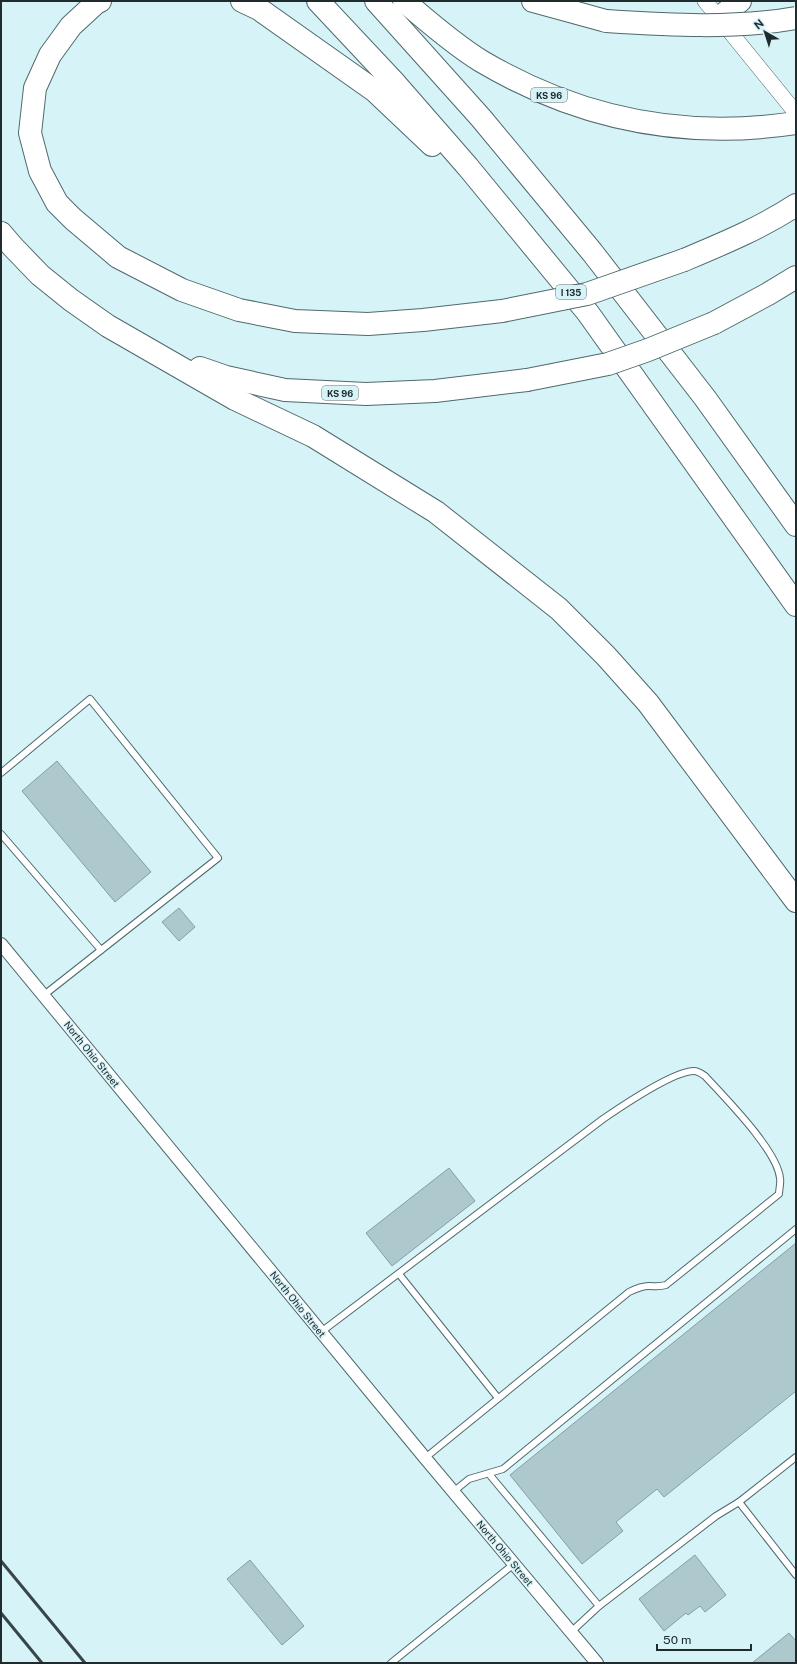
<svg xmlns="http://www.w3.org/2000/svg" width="797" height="1664" viewBox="0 0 797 1664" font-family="'Public Sans',sans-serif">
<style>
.building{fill:#adc9cd;stroke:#849fa3}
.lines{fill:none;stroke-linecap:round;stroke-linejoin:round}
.service-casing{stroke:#4f696c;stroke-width:8}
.minor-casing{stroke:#4f696c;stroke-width:14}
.tertiary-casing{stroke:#4f696c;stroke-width:16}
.motorway-casing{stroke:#4f696c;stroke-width:24}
.service{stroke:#fff;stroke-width:6}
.minor{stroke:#fff;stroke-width:12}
.tertiary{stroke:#fff;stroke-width:15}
.motorway{stroke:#fff;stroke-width:22}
.rail{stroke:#394649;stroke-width:3}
.motorway-bridge-casing{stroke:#4f696c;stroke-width:24;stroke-linecap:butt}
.motorway-bridge{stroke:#fff;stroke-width:22}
.labels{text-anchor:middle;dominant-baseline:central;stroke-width:3;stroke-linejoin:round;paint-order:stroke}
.shield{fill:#d6f3f8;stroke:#57676a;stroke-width:1}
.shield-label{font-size:9px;font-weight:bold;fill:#202b2d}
.street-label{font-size:10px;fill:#202b2d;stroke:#d6f3f8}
</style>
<rect width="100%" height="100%" fill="#d6f3f8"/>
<g class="building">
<path d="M 57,761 L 151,872 L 115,902 L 22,791 Z"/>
<path d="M 179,908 L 195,927 L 179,941 L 162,922 Z"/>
<path d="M 449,1168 L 475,1201 L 392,1266 L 366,1233 Z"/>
<path d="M 796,1243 L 796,1391 L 664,1497 L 657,1489 L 616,1522 L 623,1531 L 582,1564 L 510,1475 Z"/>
<path d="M 695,1555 L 726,1595 L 705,1612 L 700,1606 L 688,1615 L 686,1613 L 664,1631 L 639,1599 Z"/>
<path d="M 250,1560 L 304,1626 L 282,1645 L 227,1579 Z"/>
<path d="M 789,1633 L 796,1641 L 796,1663 L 752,1663 Z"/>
</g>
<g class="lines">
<g class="service-casing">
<g id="service">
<path d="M 1,773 L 90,699 L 218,858 L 44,995"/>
<path d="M 1,834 L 101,950"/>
<path d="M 399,1274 L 498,1398"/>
<path d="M 321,1332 L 603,1119 C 622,1106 673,1071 694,1071 C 698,1071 702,1074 705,1076 C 725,1098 777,1150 780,1178 C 781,1183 779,1189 779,1194 L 666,1285 C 659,1287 655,1286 649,1286 C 641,1286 635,1289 629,1292 L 425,1458"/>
<path d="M 489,1474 L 599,1606"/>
<path d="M 453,1492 L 469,1479 L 503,1469 L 796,1229"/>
<path d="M 739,1502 L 796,1575"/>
<path d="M 571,1632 L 599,1606 L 716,1516 L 739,1502 L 796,1457"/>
<path d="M 391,1663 L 514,1564"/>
</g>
</g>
<g class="minor-casing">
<path id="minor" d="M 1,944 L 425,1458 L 597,1663"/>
</g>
<g class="tertiary-casing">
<path id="tertiary" d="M 705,1 L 796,113"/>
</g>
<g class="motorway-casing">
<g id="motorway">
<path d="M 100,1 L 96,3 L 71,26 L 50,55 L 35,88 L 30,133 L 40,171 L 57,203 L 73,219 L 118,257 L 182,290 L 239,310 L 295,321 L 368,324 L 423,320 L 502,311"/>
<path d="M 242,1 L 259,9 L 375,91 L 432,145"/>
<path d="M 318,1 L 393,81 L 468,167 L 588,313 L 796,605"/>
<path d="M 376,1 L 481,118 L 592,252 L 705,398 L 796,525"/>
<path d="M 404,1 C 427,21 455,45 481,61 C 579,119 684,140 796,123"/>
<path d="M 533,1 L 606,21"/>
<path d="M 719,18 L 740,1"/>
<path d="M 1,233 L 13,247 L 40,275 L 71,300 L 108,326 L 235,399 L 313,436 L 436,512 L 559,609 L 606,656 L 648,703 L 796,901"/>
<path d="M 684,260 C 722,244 761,228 796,205"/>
<path d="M 714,323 L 768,294 L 796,277"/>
<path d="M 200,368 L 226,377 L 285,390 L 366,394 L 435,391 L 527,380"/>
</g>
</g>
<use href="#service" class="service"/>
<use href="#minor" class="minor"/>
<use href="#tertiary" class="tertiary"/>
<use href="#motorway" class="motorway"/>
<g class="rail">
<path d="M 1,1561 L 85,1663"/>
<path d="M 1,1613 L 42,1663"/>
</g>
<g class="motorway-bridge-casing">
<g id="motorway-bridge">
<path d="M 606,21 C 669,25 734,29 796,18"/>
<path d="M 502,311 L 587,294 L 684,260"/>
<path d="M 527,380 L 608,364 L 648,350 L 714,323"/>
</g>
</g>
<use href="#motorway-bridge" class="motorway-bridge"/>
</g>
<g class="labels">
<g class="shield">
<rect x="531" y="88" width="36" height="14" rx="3"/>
<rect x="556" y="285" width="30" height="14" rx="3"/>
<rect x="322" y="386" width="36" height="14" rx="3"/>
</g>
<g class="shield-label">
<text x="549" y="95">KS 96</text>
<text x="571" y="292">I 135</text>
<text x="340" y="393">KS 96</text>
</g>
<g class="street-label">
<text transform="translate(92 1054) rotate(51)">North Ohio Street</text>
<text transform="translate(298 1304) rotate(51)">North Ohio Street</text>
<text transform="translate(505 1553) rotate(50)">North Ohio Street</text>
</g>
</g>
<rect width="797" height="1664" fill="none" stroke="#202b2d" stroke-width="4"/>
<g transform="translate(765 32) rotate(321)" stroke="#d6f3f8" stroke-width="3" paint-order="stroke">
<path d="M0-3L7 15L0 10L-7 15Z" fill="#202b2d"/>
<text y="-6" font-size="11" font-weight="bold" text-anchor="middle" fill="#202b2d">N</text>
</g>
<path d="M657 1644v6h94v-6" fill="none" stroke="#202b2d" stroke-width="2"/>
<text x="663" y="1644" font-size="12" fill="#202b2d" stroke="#d6f3f8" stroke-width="3" paint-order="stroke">50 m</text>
</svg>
